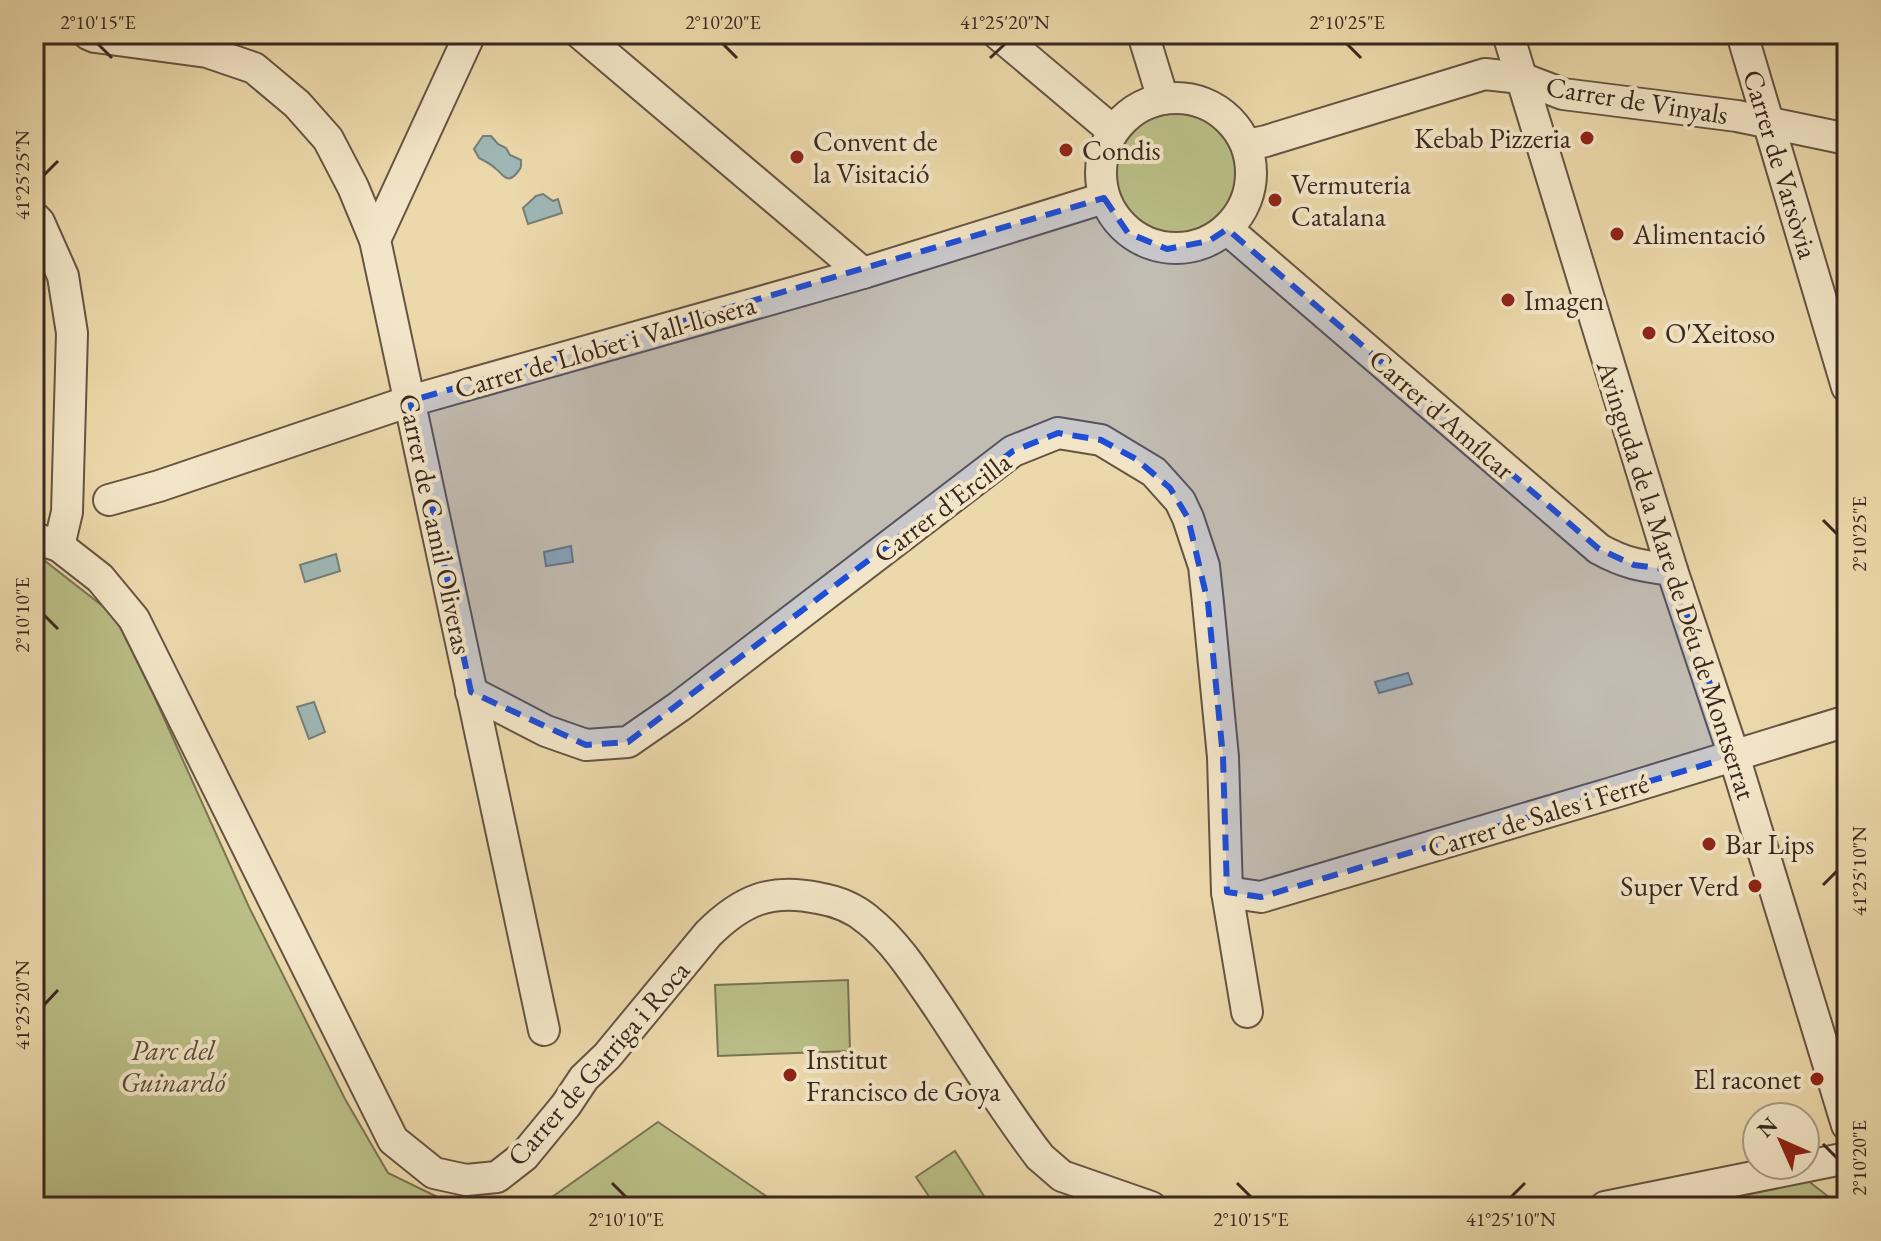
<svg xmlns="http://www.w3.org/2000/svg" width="1881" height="1241" viewBox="0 0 1881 1241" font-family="'EB Garamond',serif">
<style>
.green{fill:#babf87;stroke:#7a7454;stroke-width:2}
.water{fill:#9eb7b5;stroke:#767e79;stroke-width:2}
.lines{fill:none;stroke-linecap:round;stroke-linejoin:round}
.minor-casing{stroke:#665443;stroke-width:34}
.minor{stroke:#f3e6c8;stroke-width:30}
.marked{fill:#1d4ed8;fill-opacity:0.2;stroke:#1d4ed8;stroke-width:6;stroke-dasharray:16 10;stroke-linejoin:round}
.ticks{fill:none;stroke:#3a2820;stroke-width:3}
.poi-dot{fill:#8f2418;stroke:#f3e6c8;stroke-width:3}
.labels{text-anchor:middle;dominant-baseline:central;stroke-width:8;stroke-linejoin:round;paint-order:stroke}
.street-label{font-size:28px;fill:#3a2820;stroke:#f3e6c8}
.poi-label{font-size:28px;fill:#3a2820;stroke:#f3e6c8;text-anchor:start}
.park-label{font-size:28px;font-style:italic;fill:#5a4e3a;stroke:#f3e6c8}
.neatline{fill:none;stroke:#3a2820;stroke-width:3}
.ticks-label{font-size:20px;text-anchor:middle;fill:#3a2820}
</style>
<rect width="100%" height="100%" fill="#ecd9ab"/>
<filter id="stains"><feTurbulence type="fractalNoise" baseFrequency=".0025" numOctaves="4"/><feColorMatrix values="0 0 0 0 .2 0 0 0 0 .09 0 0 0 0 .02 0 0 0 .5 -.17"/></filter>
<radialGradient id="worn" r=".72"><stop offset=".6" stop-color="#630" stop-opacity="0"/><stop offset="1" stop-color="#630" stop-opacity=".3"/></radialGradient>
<g class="green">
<circle cx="1175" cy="174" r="62"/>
<path d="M 34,557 L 45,561 L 114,615 L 154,696 L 249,907 L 345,1099 L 388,1173 L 458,1207 L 34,1207 Z"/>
<path d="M 848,980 L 850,1051 L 718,1056 L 715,985 Z"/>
<path d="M 658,1122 L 782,1207 L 538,1207 Z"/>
<path d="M 955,1151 L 991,1207 L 936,1207 L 916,1177 Z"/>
<path d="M 1807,1180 L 1834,1201 L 1836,1207 L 1687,1207 Z"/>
</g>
<g class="water">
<path d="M 483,136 L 491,136 L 498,144 L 506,148 L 510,155 L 521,160 C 521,167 522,167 517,173 C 507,185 503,174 496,169 C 492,165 483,160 479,158 L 474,149 Z"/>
<path d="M 543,194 L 553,201 L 558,199 L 562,213 L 528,224 L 523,208 L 536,196 Z"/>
<path d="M 571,546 L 573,562 L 546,566 L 544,552 Z"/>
<path d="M 336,554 L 340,571 L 305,582 L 300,565 Z"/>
<path d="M 1408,673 L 1412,684 L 1379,693 L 1375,682 Z"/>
<path d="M 314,702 L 325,732 L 309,739 L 297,707 Z"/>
</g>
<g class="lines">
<g class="minor-casing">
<g id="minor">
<path d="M 88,34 L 95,37 L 207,52 L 254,68 L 297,104 L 328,139 L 353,187 L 375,240 L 544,1030"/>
<path d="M 581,34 L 863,273"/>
<path d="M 998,34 L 1113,131"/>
<path d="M 1143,34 L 1163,99"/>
<path d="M 1508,34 L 1672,570 L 1734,756 L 1847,1125"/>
<path d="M 1742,34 L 1847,387"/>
<circle cx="1176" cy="173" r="75"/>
<path d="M 1248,145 L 1266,141 L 1485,74 L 1521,78 L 1563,94 L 1737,116 L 1847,139"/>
<path d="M 34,217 L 39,222 L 63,276 L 72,333 L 67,512 L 59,546"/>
<path d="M 1227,229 L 1599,549 C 1626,564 1642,566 1672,570"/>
<path d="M 375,240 L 470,34"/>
<path d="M 109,500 L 159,486 L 410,401 L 863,273 L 1104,198"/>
<path d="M 34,538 L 59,546 L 100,578 L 134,619 L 393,1140 L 434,1173 L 466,1180 L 497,1177 L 524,1156 L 566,1105 L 584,1078 L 607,1056 L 708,934 C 742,900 771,888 818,898 C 836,901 854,908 868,920 C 896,942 917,976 937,1005 C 971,1056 1003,1109 1040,1157 L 1062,1176 L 1151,1207"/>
<path d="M 471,692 L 546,731 L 586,745 L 628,742 L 680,706 L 1013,451 L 1058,433 L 1101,440 L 1154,472 L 1180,501 L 1188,518 L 1204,566 L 1208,603 L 1223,757 L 1227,892 L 1247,1012"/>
<path d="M 1227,892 L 1261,897 L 1612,793 L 1847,721"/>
<path d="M 1605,1207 L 1847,1158"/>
</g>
</g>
<use href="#minor" class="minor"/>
</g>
<path class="marked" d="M 1104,198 L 1128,233 L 1167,249 L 1209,241 L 1227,229 L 1599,549 L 1634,565 L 1672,570 L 1734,756 L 1261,897 L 1227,892 L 1223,757 L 1208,603 L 1188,518 L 1170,488 L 1136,459 L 1101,440 L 1058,433 L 1013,451 L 628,742 L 586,745 L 471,692 L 410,401 Z"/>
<path class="ticks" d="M 98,44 L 112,58M 723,44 L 737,58M 1347,44 L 1361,58M 990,58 L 1005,44M 44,175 L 58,161M 1823,520 L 1837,534M 44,615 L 58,629M 1823,885 L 1837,871M 44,1005 L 58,990M 1823,1144 L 1837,1158M 612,1183 L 626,1197M 1237,1183 L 1251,1197M 1511,1197 L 1525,1183"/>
<g class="poi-dot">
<circle cx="1587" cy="138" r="8"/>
<circle cx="1066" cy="150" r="8"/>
<circle cx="797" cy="157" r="8"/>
<circle cx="1275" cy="200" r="8"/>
<circle cx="1617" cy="234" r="8"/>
<circle cx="1508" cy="300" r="8"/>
<circle cx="1649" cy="333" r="8"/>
<circle cx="1709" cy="844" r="8"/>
<circle cx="1755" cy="886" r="8"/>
<circle cx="790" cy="1075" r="8"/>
<circle cx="1817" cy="1079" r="8"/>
</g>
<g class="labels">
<g class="street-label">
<text transform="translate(1637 100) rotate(9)">Carrer de Vinyals</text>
<text transform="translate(1781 164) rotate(73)">Carrer de Varsòvia</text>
<text transform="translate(605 346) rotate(-16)">Carrer de Llobet i Vall-llosera</text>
<text transform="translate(1442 414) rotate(41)">Carrer d'Amílcar</text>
<text transform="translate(942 507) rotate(-37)">Carrer d'Ercilla</text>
<text transform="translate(436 524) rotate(78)">Carrer de Camil Oliveras</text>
<text transform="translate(1677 580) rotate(72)">Avinguda de la Mare de Déu de Montserrat</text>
<text transform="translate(1538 815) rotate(-17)">Carrer de Sales i Ferré</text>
<text transform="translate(598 1063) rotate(-49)">Carrer de Garriga i Roca</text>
</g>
<g class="poi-label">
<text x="1571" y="138" text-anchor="end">Kebab Pizzeria</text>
<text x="813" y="141">Convent de<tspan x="813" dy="32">la Visitació</tspan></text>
<text x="1082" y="150">Condis</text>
<text x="1291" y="184">Vermuteria<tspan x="1291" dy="32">Catalana</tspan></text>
<text x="1633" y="234">Alimentació</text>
<text x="1524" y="300">Imagen</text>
<text x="1665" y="333">O'Xeitoso</text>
<text x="1725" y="844">Bar Lips</text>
<text x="1739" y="886" text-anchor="end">Super Verd</text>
<text x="806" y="1059">Institut<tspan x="806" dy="32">Francisco de Goya</tspan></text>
<text x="1801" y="1079" text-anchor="end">El raconet</text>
</g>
<g class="park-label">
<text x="173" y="1050">Parc del<tspan x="173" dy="32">Guinardó</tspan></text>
</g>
</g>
<rect width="1881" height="1241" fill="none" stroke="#ecd9ab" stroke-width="88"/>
<g transform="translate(1781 1141) rotate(315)"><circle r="38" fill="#f3e6c8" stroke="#a99a85" stroke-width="2"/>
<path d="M0-6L14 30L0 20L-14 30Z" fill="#8f2418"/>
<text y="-12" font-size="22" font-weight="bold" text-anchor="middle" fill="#3a2820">N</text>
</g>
<rect x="44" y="44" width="1793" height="1153" class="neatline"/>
<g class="ticks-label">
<text x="98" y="29">2°10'15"E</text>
<text x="723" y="29">2°10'20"E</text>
<text x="1005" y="29">41°25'20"N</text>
<text x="1347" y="29">2°10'25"E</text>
<text transform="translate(22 175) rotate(-90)" y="7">41°25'25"N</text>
<text transform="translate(1859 534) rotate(-90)" y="7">2°10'25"E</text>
<text transform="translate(22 615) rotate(-90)" y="7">2°10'10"E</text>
<text transform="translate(1859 871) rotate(-90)" y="7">41°25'10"N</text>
<text transform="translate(22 1005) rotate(-90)" y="7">41°25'20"N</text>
<text transform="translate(1859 1158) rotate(-90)" y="7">2°10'20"E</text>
<text x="626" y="1226">2°10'10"E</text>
<text x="1251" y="1226">2°10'15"E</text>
<text x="1511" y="1226">41°25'10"N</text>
</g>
<rect width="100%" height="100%" filter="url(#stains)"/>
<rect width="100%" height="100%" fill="url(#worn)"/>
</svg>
